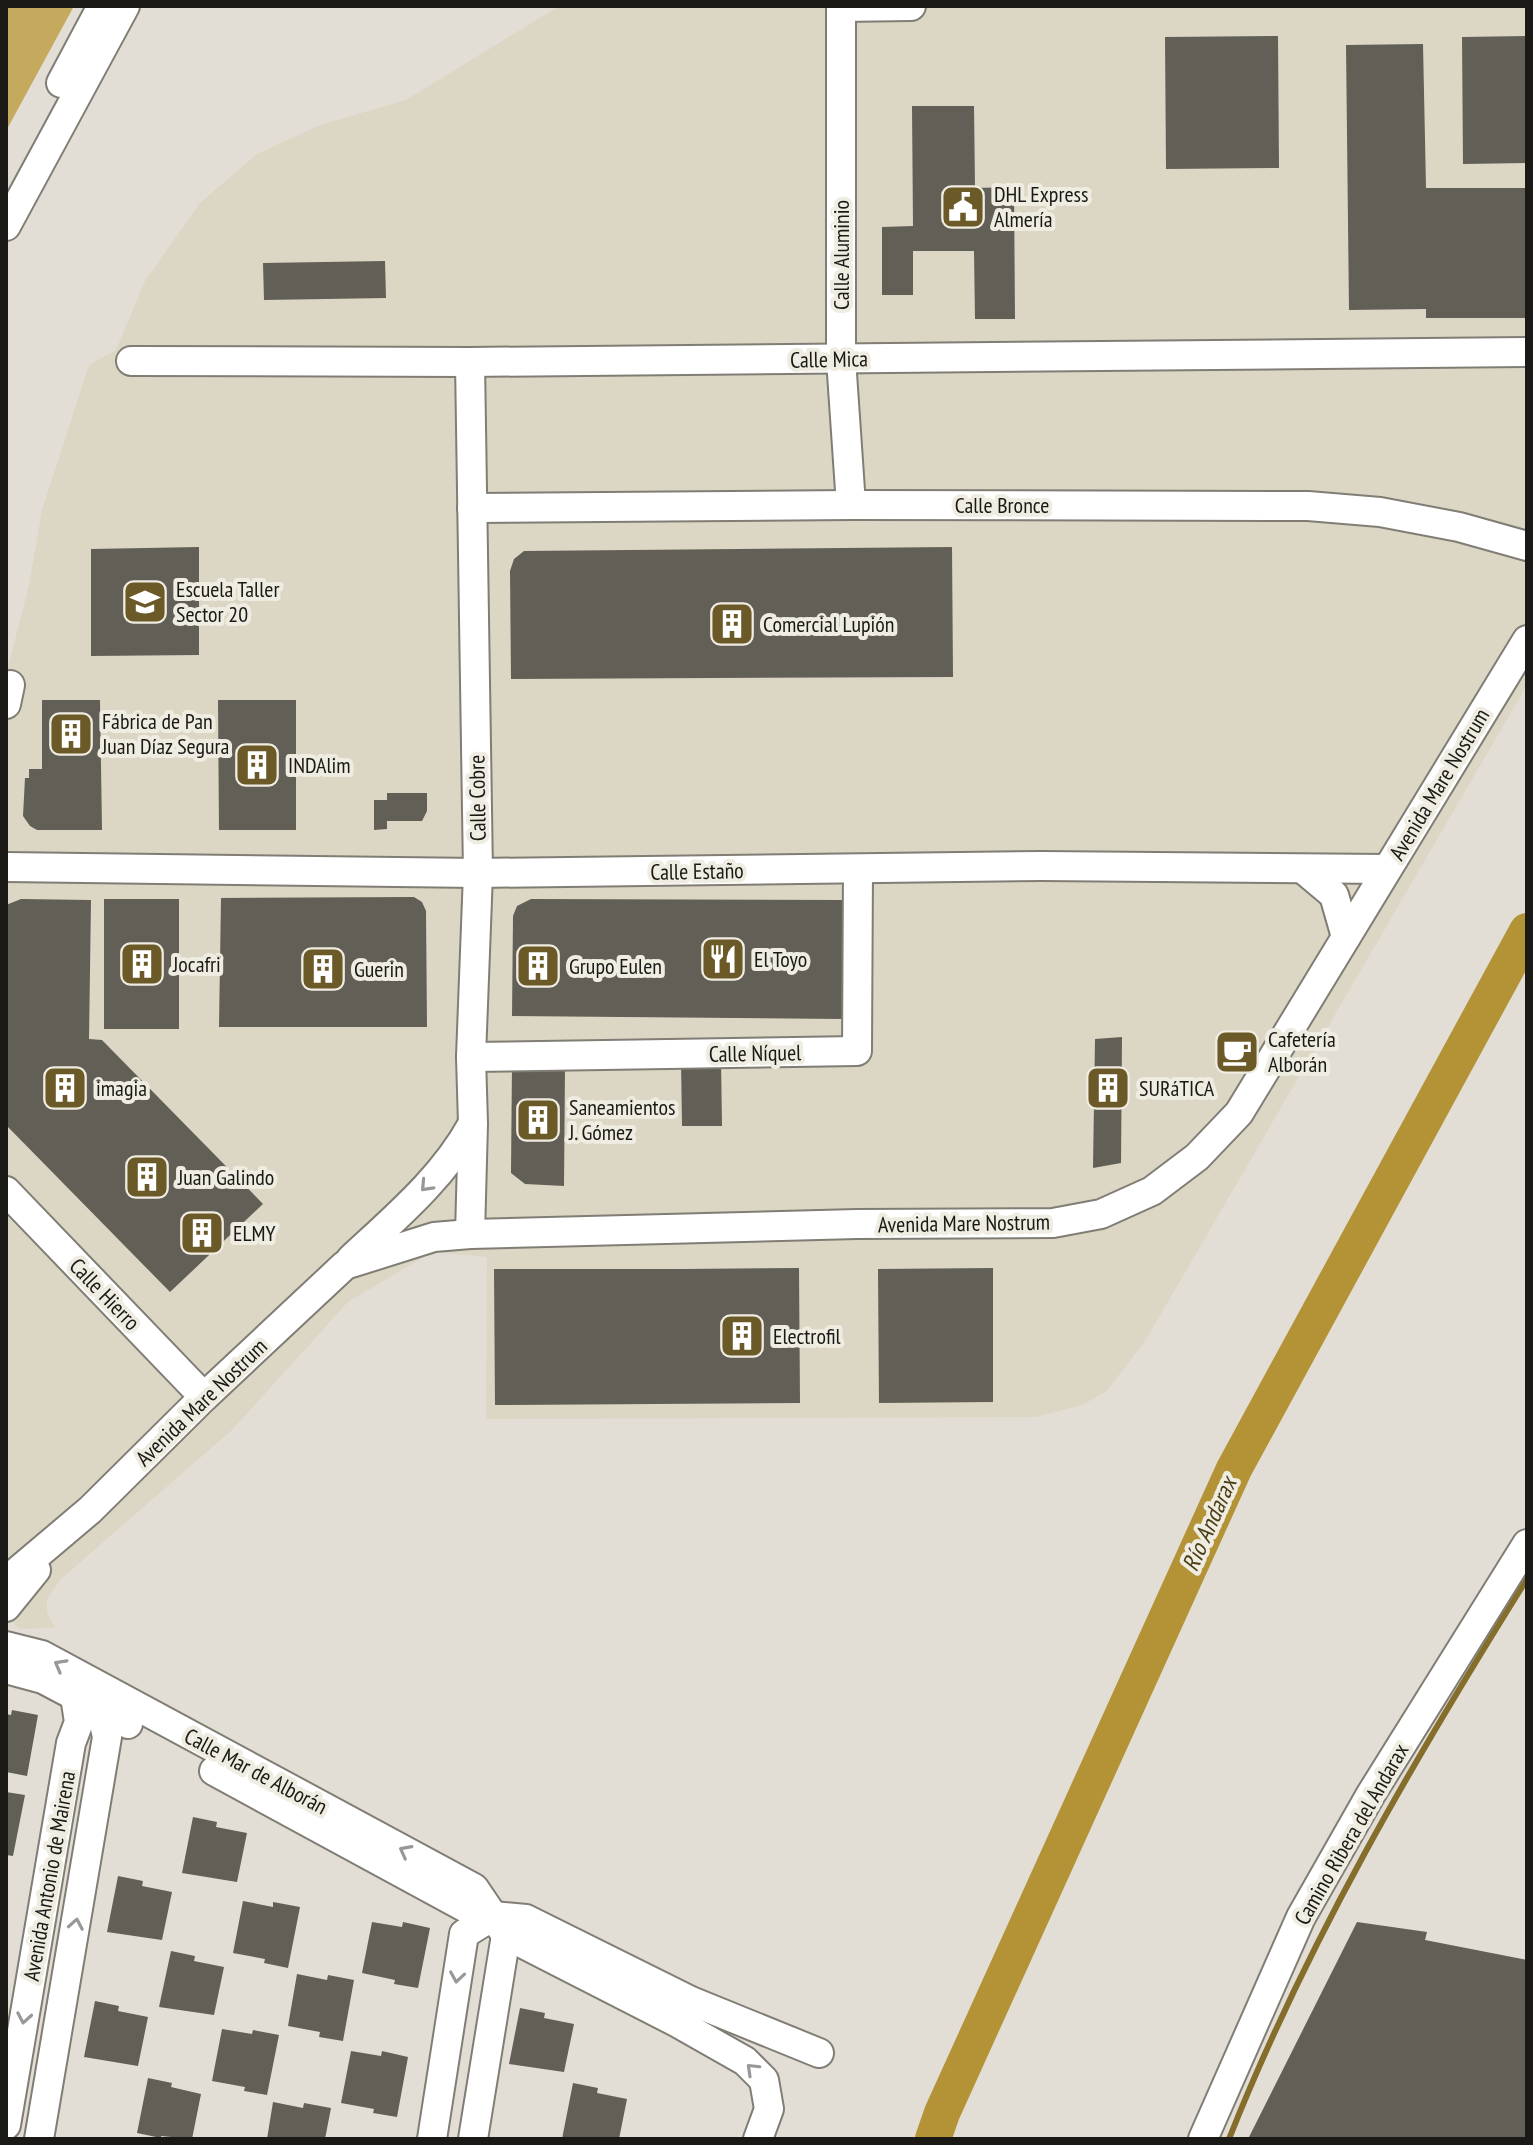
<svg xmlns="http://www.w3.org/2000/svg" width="1533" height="2145" viewBox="0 0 1533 2145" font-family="'PT Sans Narrow',sans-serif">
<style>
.built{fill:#dcd6c5}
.green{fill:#c5a95c}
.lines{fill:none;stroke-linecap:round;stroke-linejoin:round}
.stream{stroke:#856e2c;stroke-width:6}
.river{stroke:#b39336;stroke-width:36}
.building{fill:#625f57}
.minor-casing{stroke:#807d75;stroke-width:32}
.minor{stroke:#fff;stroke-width:28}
.oneway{stroke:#989896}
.labels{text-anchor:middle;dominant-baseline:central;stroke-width:8;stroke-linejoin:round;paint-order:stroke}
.poi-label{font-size:22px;fill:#1a1915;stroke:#efece2;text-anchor:start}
.street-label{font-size:22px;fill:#1a1915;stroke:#efece2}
.water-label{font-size:24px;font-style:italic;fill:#4b3d16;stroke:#efece2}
</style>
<rect width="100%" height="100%" fill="#e2ded5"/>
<path class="built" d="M 559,6 L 1527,6 L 1527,685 L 1145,1341 L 1106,1392 L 1082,1405 L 1036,1417 L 486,1419 L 487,1257 L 432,1252 L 348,1302 L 232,1430 L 61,1579 L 47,1599 L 47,1613 L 55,1628 L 20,1629 L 6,1615 L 6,675 L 29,585 L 42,510 L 89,365 L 116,350 L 145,281 L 200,203 L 257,154 L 320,125 L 406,100 Z"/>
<path class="green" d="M 6,6 L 74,6 L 6,131 Z"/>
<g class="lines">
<path class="stream" d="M 1229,2139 C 1307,1942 1415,1758 1527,1579"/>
<path class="river" d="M 933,2139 L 942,2113 L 1234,1469 L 1527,931"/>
</g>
<g class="building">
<path d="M 1278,36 L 1279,168 L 1166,169 L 1165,37 Z"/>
<path d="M 1527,36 L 1527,163 L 1463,164 L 1462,37 Z"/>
<path d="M 1423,44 L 1426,188 L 1527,188 L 1527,318 L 1426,318 L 1426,309 L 1349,310 L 1346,45 Z"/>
<path d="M 912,106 L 974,106 L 975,188 L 1014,187 L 1015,319 L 975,319 L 974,251 L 913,251 L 913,295 L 882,295 L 882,227 L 913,226 Z"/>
<path d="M 385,261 L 386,298 L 264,300 L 263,263 Z"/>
<path d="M 199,547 L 199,655 L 91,656 L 91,549 Z"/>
<path d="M 952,547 L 953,677 L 511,679 L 510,571 L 514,559 L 524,551 Z"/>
<path d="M 42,700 L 100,700 L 102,830 L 37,830 L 30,826 L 23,816 L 25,778 L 29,778 L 29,769 L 42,769 Z"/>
<path d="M 218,700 L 296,700 L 296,830 L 219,830 Z"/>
<path d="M 387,793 L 427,793 L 427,811 L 422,821 L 387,821 L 387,829 L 374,830 L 374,800 L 387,800 Z"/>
<path d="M 414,897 L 422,902 L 426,911 L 427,1027 L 219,1027 L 221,898 Z"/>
<path d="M 21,899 L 91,900 L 89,1039 L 102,1040 L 263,1204 L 170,1292 L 6,1125 L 6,905 Z"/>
<rect x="104" y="899" width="75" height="130"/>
<path d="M 531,899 L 842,900 L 842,1019 L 512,1016 L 513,916 L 517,906 Z"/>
<path d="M 1122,1037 L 1121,1163 L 1093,1168 L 1095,1039 Z"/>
<path d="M 681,1060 L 721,1060 L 722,1126 L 682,1126 Z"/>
<path d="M 512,1065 L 565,1067 L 564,1186 L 525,1184 L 511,1173 Z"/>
<path d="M 993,1268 L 993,1402 L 879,1403 L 878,1269 Z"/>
<path d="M 684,1269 L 799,1268 L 800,1403 L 495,1405 L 494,1269 Z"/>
<path d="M 12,1710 L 38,1715 L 27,1776 L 6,1772 L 6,1714 L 11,1715 Z"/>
<path d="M 6,1792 L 25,1795 L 13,1856 L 6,1855 Z"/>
<path d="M 193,1817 L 217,1822 L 216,1827 L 247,1833 L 237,1882 L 182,1873 Z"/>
<path d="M 118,1876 L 143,1881 L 142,1886 L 172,1892 L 162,1940 L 107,1932 Z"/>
<path d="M 243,1901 L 273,1907 L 273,1902 L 300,1907 L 288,1968 L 264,1963 L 265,1959 L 233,1953 Z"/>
<path d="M 372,1922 L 402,1927 L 403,1922 L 430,1928 L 418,1988 L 394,1984 L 395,1980 L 362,1973 Z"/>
<path d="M 1357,1922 L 1427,1932 L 1425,1940 L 1527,1960 L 1527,2139 L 1248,2139 Z"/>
<path d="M 171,1951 L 195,1956 L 194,1961 L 224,1967 L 214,2015 L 159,2007 Z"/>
<path d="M 297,1974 L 327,1980 L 328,1975 L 354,1980 L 343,2041 L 319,2037 L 320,2032 L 288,2026 Z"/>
<path d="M 95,2001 L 119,2006 L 118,2011 L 148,2017 L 138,2066 L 84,2057 Z"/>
<path d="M 520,2008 L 545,2013 L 544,2018 L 574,2024 L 564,2072 L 509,2064 Z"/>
<path d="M 222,2029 L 252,2034 L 253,2030 L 279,2035 L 267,2095 L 244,2091 L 245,2087 L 212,2081 Z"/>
<path d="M 351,2051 L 381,2056 L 382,2051 L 408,2057 L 397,2117 L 373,2113 L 374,2109 L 341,2103 Z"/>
<path d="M 148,2078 L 172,2083 L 171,2087 L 201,2094 L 192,2139 L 161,2136 L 161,2138 L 137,2133 Z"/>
<path d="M 573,2083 L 598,2088 L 597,2093 L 627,2099 L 619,2139 L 562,2139 Z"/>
<path d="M 273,2102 L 303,2108 L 304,2103 L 331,2108 L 325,2139 L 267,2139 Z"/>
</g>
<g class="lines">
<g class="minor-casing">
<g id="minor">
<path d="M 841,6 L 841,359 L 851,505"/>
<path d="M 841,7 L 911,6"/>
<path d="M 61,83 L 102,6"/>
<path d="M 6,226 L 125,6"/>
<path d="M 131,361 L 470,362 L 1527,352"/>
<path d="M 472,508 L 851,505 L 1308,506 L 1380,512 L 1459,527 L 1527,546"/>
<path d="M 6,704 L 10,685"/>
<path d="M 6,867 L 478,873 L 1041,866 L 1387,869"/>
<path d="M 1303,869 L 1334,895 L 1346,937"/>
<path d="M 471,1057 L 857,1051 L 858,869"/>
<path d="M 6,1191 L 204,1397"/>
<path d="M 470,1234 L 473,1124 L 471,1057 L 478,873 L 470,362"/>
<path d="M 351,1259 C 395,1218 443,1178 472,1125"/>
<path d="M 6,1581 L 90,1510 L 204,1397 L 345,1265 L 434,1237 L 470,1234 L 857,1224 L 1053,1223 L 1101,1214 L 1152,1191 L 1197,1157 L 1239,1113 L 1527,640"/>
<path d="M 6,1607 L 36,1570"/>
<path d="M 6,1646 L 42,1655 L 474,1888 L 506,1935 L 678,2023 L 745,2061 L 764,2080 L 769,2109 L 758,2139"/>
<path d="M 6,1669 L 43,1679 L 128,1724"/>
<path d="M 214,1771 L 466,1908 L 493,1916 L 526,1919 L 691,2001 L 819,2053"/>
<path d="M 6,2125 L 71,1743 L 79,1722 L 75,1696"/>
<path d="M 39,2139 L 107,1737 L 101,1710"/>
<path d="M 432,2139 L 464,1934 L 493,1916"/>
<path d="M 473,2139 L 506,1935"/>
<path d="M 1203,2139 L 1301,1917 L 1371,1794 L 1527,1544"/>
</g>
</g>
<use href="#minor" class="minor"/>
</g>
<defs><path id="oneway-chevron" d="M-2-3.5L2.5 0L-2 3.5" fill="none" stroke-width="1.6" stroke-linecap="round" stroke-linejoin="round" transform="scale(2)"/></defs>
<g class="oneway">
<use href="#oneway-chevron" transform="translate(426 1186) rotate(133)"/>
<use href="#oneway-chevron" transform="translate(60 1665) rotate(-151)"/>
<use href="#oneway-chevron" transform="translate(405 1851) rotate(-152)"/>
<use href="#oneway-chevron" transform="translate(76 1924) rotate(-80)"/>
<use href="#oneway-chevron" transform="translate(457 1977) rotate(99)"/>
<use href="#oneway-chevron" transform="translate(24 2018) rotate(100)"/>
<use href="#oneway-chevron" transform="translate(752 2069) rotate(-136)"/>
</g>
<defs>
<g id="civic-square" transform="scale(2.3)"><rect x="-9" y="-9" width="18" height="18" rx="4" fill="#6b5927" stroke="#efece2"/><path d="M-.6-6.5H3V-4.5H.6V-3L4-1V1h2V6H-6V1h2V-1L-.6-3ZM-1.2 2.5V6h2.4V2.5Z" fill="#fff"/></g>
<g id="school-square" transform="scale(2.3)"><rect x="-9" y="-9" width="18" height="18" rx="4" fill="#6b5927" stroke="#efece2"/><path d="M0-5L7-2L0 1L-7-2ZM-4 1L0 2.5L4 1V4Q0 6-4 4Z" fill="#fff"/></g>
<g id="building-square" transform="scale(2.3)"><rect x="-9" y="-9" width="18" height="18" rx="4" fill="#6b5927" stroke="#efece2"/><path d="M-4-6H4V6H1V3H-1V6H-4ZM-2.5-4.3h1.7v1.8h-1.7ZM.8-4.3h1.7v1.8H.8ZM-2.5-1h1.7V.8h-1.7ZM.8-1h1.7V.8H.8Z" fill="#fff"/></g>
<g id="restaurant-square" transform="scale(2.3)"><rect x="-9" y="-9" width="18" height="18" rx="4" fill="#6b5927" stroke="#efece2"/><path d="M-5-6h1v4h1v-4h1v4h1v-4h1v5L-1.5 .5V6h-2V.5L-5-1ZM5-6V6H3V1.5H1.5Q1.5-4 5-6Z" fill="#fff"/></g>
<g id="cafe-square" transform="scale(2.3)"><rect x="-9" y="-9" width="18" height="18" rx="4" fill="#6b5927" stroke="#efece2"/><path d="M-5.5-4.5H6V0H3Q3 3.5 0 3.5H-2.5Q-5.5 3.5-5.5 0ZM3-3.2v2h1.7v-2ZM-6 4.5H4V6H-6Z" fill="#fff"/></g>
</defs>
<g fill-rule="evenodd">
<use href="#civic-square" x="963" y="207"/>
<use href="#school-square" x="145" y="602"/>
<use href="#building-square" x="732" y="624"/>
<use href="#building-square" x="71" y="734"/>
<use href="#building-square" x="257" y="765"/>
<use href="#restaurant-square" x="723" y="959"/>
<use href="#building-square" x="142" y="964"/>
<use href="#building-square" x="538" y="966"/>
<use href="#building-square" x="323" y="969"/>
<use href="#cafe-square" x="1237" y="1052"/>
<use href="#building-square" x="65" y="1088"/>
<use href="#building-square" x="1108" y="1088"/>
<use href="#building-square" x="538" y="1120"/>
<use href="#building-square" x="147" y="1177"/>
<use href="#building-square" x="202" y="1233"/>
<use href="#building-square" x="742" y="1336"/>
</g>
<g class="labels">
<g class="poi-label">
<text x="994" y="194">DHL Express<tspan x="994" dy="25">Almería</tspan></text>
<text x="176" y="589">Escuela Taller<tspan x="176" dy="25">Sector 20</tspan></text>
<text x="763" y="624">Comercial Lupión</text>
<text x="102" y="721">Fábrica de Pan<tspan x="102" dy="25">Juan Díaz Segura</tspan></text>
<text x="288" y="765">INDAlim</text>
<text x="754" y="959">El Toyo</text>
<text x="173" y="964">Jocafri</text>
<text x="569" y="966">Grupo Eulen</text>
<text x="354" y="969">Guerin</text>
<text x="1268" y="1039">Cafetería<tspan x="1268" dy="25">Alborán</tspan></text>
<text x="96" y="1088">imagia</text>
<text x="1139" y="1088">SURáTICA</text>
<text x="569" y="1107">Saneamientos<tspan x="569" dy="25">J. Gómez</tspan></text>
<text x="178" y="1177">Juan Galindo</text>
<text x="233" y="1233">ELMY</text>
<text x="773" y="1336">Electrofil</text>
</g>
<g class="street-label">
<text transform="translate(841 255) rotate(-90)">Calle Aluminio</text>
<text transform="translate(829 359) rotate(-1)">Calle Mica</text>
<text x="1002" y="505">Calle Bronce</text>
<text transform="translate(1439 784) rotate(-59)">Avenida Mare Nostrum</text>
<text transform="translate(477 798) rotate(-91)">Calle Cobre</text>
<text transform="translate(697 871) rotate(-1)">Calle Estaño</text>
<text transform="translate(755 1053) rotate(-1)">Calle Níquel</text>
<text transform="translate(964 1223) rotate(-1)">Avenida Mare Nostrum</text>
<text transform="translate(105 1294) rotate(46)">Calle Hierro</text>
<text transform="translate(201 1402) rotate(-44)">Avenida Mare Nostrum</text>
<text transform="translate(256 1771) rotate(28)">Calle Mar de Alborán</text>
<text transform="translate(1351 1834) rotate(-60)">Camino Ribera del Andarax</text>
<text transform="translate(49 1876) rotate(-80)">Avenida Antonio de Mairena</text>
</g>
<g class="water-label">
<text transform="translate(1209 1524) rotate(-66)">Río Andarax</text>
</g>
</g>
<rect width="1533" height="2145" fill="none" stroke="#1a1915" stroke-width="16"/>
</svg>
